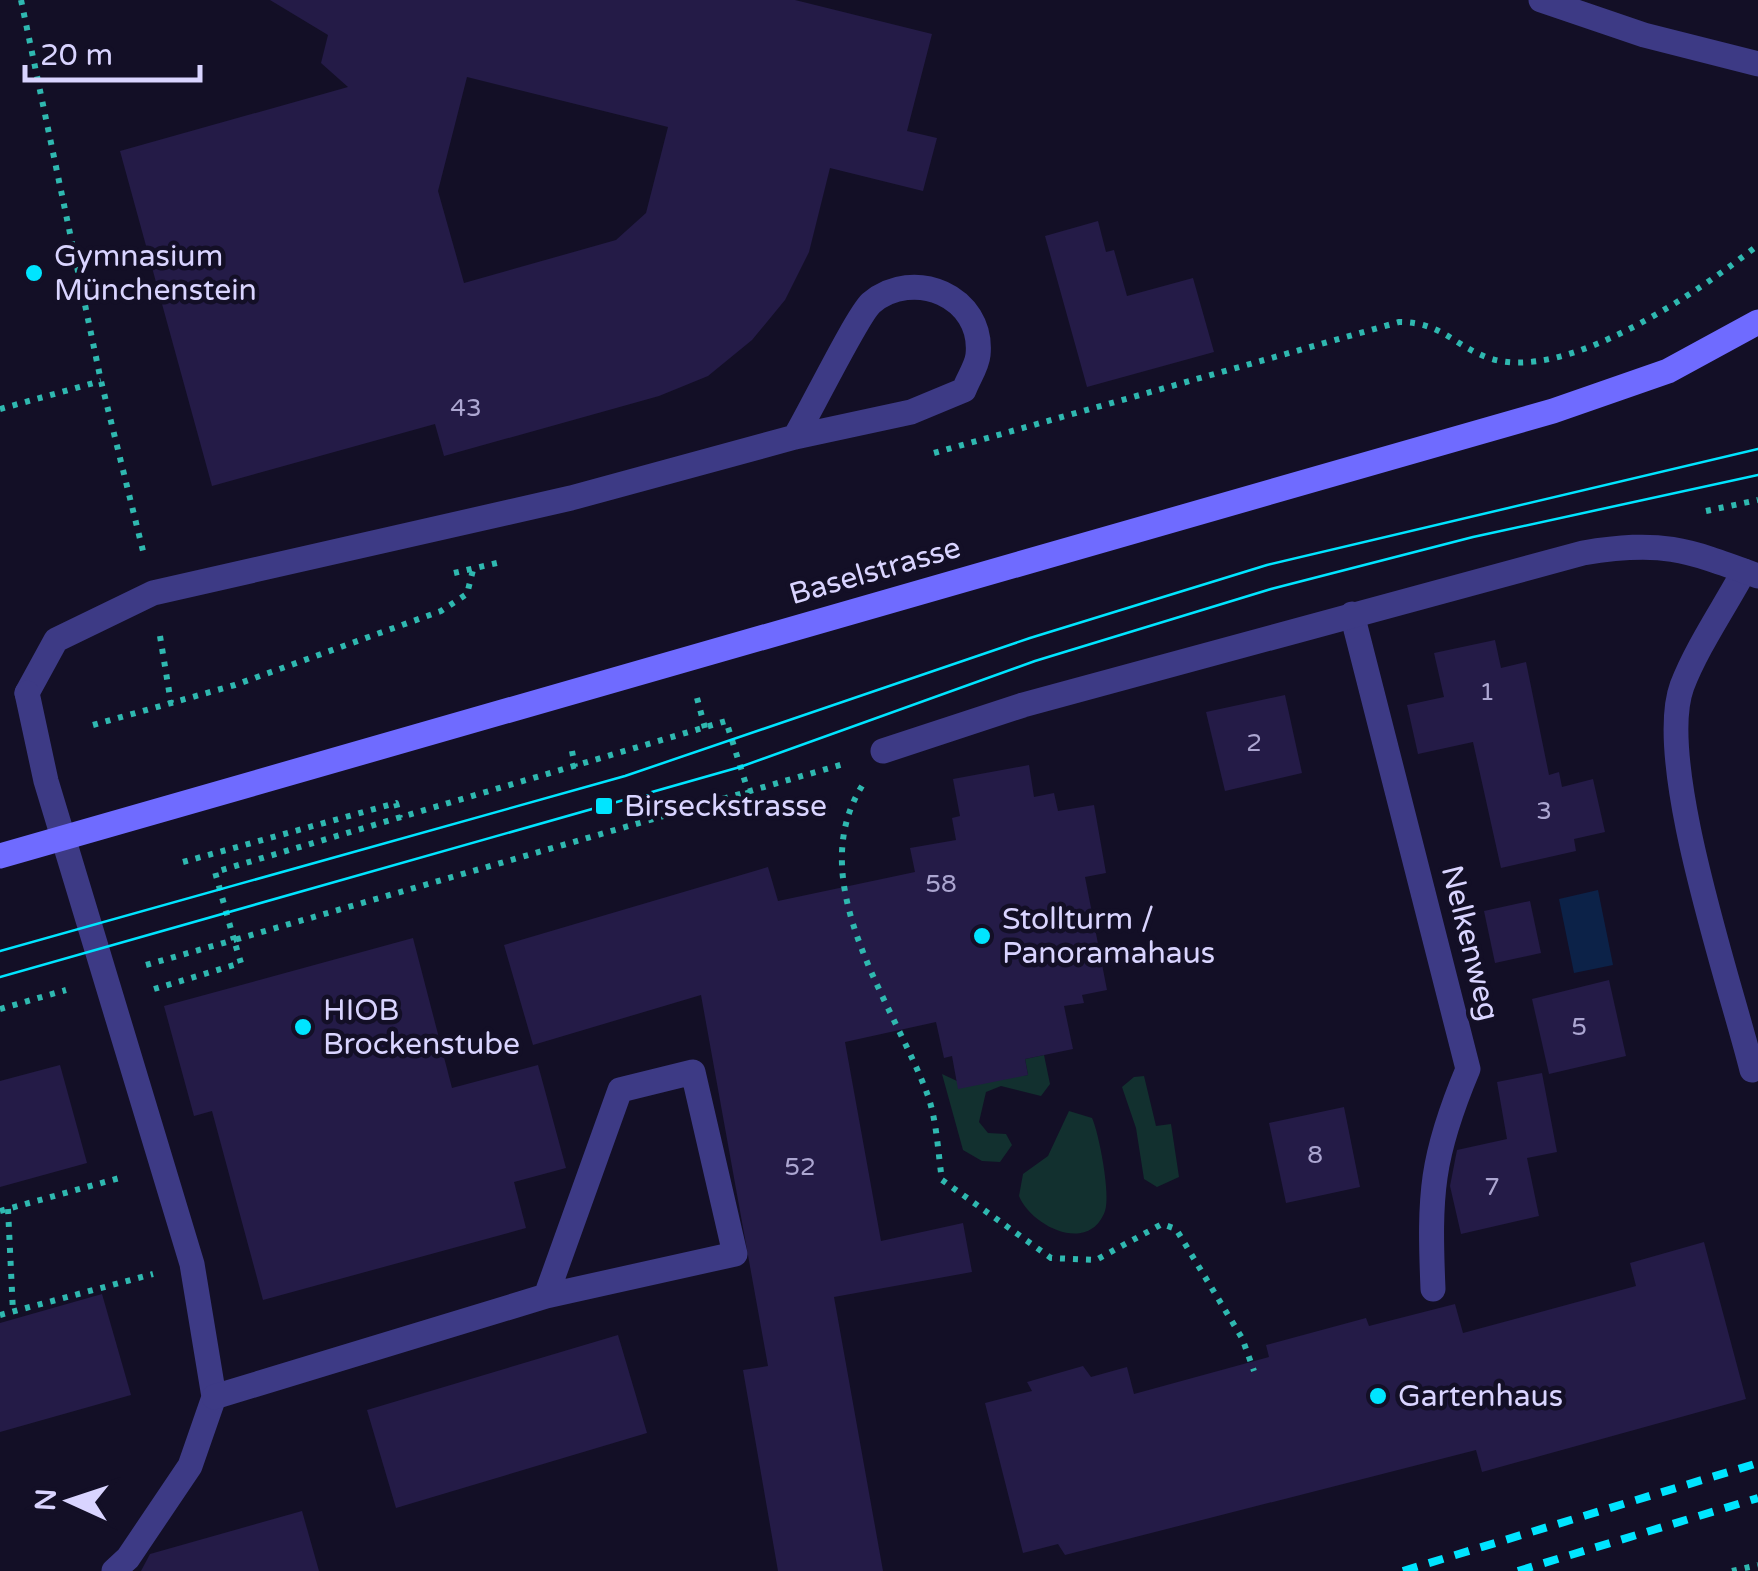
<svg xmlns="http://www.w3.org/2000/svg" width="1758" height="1571" viewBox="0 0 1758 1571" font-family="'Varela Round',sans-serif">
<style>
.green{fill:#12302f}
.water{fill:#0c2248}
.building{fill:#241b47;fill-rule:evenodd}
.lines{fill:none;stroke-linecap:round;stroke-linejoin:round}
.path{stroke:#2fb8b0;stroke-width:6;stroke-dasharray:5 8;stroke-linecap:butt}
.lane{stroke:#3d3a85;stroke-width:25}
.street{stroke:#3d3a85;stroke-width:25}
.secondary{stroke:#6f6bff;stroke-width:25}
.tram{stroke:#00e5ff;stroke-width:2.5}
.rail{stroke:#00e5ff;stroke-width:8;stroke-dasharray:15 12;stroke-linecap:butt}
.poi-dot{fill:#00e5ff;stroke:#130f26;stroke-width:4}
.labels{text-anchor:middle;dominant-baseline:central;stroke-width:9;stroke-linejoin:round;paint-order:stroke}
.number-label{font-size:25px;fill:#aca6d1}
.poi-label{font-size:30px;fill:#d9d4ff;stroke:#130f26;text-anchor:start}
.street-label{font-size:30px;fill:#d9d4ff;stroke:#130f26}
</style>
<rect width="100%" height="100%" fill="#130f26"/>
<g class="green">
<path d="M 1044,1055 L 1050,1084 L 1041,1096 L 1001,1086 L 986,1092 L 979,1122 L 988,1133 L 1006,1134 L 1012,1145 L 1000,1162 L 982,1161 L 963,1150 L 942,1074 L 957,1081 L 1028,1075 L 1025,1059 Z"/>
<path d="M 1144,1076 L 1156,1126 L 1171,1124 L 1179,1177 L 1157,1187 L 1144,1179 L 1136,1128 L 1122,1087 L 1134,1077 Z"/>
<path d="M 1069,1111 L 1092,1118 C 1099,1133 1111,1196 1105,1211 C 1089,1255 1031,1226 1019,1196 L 1023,1174 L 1048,1156 Z"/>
</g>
<path class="water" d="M 1598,890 L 1613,965 L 1574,973 L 1559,899 Z"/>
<g class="building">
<path d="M 270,0 L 795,0 L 932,34 L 907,131 L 937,138 L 923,191 L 830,168 L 809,252 L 785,300 L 752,340 L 708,376 L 659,396 L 444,456 L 435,424 L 212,486 L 120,151 L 348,87 L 321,63 L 328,35 ZM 467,77 L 668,127 L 646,213 L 616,240 L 464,283 L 438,191 Z"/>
<path d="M 1098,221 L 1106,252 L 1114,250 L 1127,296 L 1193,278 L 1214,352 L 1087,387 L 1045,236 Z"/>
<path d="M 1495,640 L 1501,668 L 1526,662 L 1549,775 L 1559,772 L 1562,787 L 1593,779 L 1605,832 L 1574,839 L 1576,851 L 1501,868 L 1473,742 L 1418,754 L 1407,705 L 1444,697 L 1434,653 Z"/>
<path d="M 1285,695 L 1302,773 L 1225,791 L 1206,712 Z"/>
<path d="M 1029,765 L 1034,797 L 1054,793 L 1058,811 L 1094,805 L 1106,873 L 1085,877 L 1107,990 L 1082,995 L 1084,1003 L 1064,1006 L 1073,1049 L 1025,1059 L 1028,1075 L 958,1089 L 952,1056 L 944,1058 L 936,1022 L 845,1042 L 881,1241 L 963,1223 L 972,1272 L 834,1297 L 883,1571 L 778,1571 L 743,1370 L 768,1366 L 701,995 L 533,1045 L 504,945 L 768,867 L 778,901 L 915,872 L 910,848 L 956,840 L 952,818 L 960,816 L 953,779 Z"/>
<path d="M 1530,901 L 1541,953 L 1495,963 L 1484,911 Z"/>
<path d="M 413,938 L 452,1088 L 538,1065 L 566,1168 L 514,1182 L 526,1228 L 263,1300 L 212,1111 L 194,1116 L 164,1006 Z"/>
<path d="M 1609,980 L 1626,1056 L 1549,1074 L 1532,999 Z"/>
<path d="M 60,1065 L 87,1163 L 0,1187 L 0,1081 Z"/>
<path d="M 1542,1073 L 1557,1152 L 1527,1158 L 1539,1216 L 1461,1234 L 1450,1186 L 1457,1150 L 1507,1139 L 1497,1082 Z"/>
<path d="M 1344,1107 L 1360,1187 L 1286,1203 L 1269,1123 Z"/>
<path d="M 1704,1242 L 1746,1399 L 1482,1472 L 1476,1450 L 1065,1555 L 1058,1544 L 1023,1553 L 985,1403 L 1032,1391 L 1027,1382 L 1083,1366 L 1091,1377 L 1127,1367 L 1134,1394 L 1269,1357 L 1266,1345 L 1366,1318 L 1369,1326 L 1455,1304 L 1463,1333 L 1636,1286 L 1630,1263 Z"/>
<path d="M 102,1294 L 131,1395 L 0,1432 L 0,1323 Z"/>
<path d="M 618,1335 L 647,1433 L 396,1508 L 367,1410 Z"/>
<path d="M 302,1511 L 319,1571 L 141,1571 L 150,1554 Z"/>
</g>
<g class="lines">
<g class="path">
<path d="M 21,0 L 101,381 L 144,555"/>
<path d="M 0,409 L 101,381"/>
<path d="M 934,453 L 1399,322 C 1442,322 1454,346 1489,358 C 1565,384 1700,291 1758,245"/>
<path d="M 1706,511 L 1758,500"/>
<path d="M 454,573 L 501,562"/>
<path d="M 160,636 L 171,703"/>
<path d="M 697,698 L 705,728"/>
<path d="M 93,725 L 235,685 L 441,611 L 467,594 L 473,570"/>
<path d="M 572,751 L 575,767"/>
<path d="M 862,786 C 801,884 895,1005 928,1096 C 937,1122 938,1153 942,1180 L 1051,1258 L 1096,1260 L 1162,1224 L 1176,1229 L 1242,1338 L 1254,1371"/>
<path d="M 183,862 L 396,803 L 400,818"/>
<path d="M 146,965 L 234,940 L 215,872 L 726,721 L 749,794"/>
<path d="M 154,989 L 241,963 L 234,940 L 847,763"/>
<path d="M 0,1009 L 66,990"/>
<path d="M 8,1209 L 13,1312"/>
<path d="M 0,1211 L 123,1177"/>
<path d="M 0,1315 L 153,1274"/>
<path d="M 1732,1571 L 1758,1565"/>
</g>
<g class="lane">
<path d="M 1744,571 C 1724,608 1697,647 1682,686 C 1654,762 1731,985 1752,1070"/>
<path d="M 27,693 L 56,640 L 153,593 L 571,498 L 795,437 L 911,412 L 964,390 C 968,379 977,366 978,355 C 984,296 913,267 871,303 C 857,316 810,412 795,437"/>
</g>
<g class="street">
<path d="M 1541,0 L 1644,35 L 1758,64"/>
<path d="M 1352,614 L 1468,1069 C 1431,1157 1429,1194 1433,1289"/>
<path d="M 27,693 L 46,781 L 192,1264 L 214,1397 L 190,1466 L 128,1558 L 114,1571"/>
<path d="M 883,751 L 1023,705 L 1583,553 C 1661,540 1685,549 1758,576"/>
<path d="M 214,1397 L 546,1296 L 735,1254 L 693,1072 L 620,1090 L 546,1296"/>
</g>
<path class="secondary" d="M 0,856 L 1553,411 L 1668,371 L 1758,322"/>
<g class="tram">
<path d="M 0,951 L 625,776 L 1030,638 L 1267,565 L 1758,449"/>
<path d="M 0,977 L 740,767 L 1035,661 L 1271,589 L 1473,537 L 1758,475"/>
</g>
<g class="rail">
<path d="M 1403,1571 L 1758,1463"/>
<path d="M 1518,1571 L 1758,1498"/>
</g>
</g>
<g class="poi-dot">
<circle cx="34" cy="273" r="10"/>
<rect x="594" y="796" width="20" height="20" rx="5"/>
<circle cx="982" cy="936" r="10"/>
<circle cx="303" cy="1027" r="10"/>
<circle cx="1378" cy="1396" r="10"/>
</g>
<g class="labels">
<g class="number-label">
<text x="466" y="408">43</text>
<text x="1487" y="692">1</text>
<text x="1254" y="743">2</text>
<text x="1544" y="811">3</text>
<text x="941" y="884">58</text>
<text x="1579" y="1027">5</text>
<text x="1315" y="1155">8</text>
<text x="800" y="1167">52</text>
<text x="1492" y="1187">7</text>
</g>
<g class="poi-label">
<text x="54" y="256">Gymnasium<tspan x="54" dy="34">Münchenstein</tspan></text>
<text x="624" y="806">Birseckstrasse</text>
<text x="1002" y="919">Stollturm /<tspan x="1002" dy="34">Panoramahaus</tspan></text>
<text x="323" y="1010">HIOB<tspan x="323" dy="34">Brockenstube</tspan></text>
<text x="1398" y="1396">Gartenhaus</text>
</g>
<g class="street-label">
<text transform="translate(875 571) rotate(-16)">Baselstrasse</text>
<text transform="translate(1470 943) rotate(76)">Nelkenweg</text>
</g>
</g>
<g transform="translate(70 1501) rotate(273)" stroke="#130f26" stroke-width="8" paint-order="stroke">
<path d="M0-8L18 38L0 25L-18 38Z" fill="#d9d4ff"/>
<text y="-15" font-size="28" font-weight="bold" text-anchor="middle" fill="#d9d4ff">N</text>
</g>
<path d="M25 65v15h175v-15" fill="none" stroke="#d9d4ff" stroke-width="5"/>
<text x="40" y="65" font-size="30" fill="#d9d4ff" stroke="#130f26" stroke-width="8" paint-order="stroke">20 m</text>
</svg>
